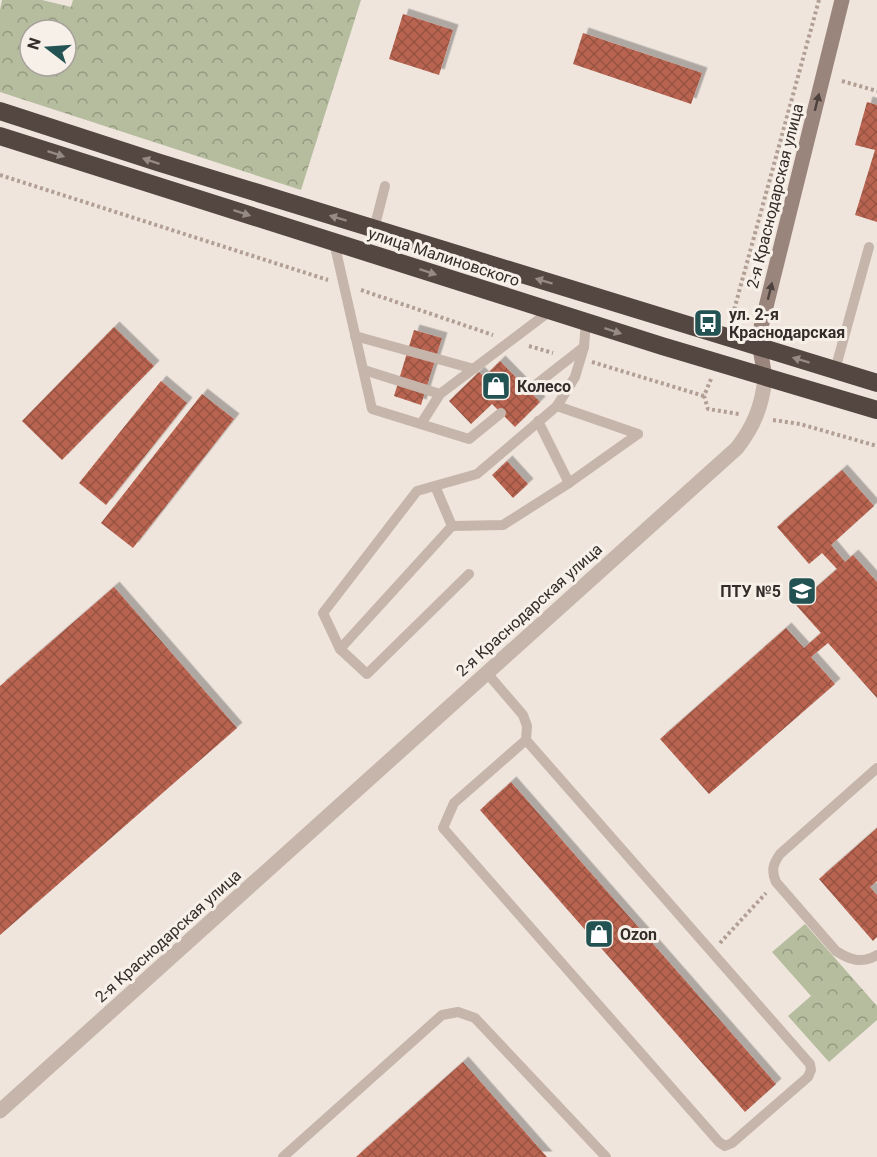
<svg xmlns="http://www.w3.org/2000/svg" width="877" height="1157" viewBox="0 0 877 1157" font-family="Roboto,sans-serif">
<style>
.park{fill:url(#park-crowns);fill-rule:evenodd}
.building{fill:url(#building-cross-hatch);filter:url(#shadow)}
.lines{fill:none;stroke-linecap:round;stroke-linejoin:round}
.path{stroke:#b29f94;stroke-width:4;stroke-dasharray:3 3;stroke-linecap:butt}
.lane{stroke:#c6b5aa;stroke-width:10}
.street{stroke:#c6b5aa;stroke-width:15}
.secondary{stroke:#9a857c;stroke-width:15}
.highway{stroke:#544641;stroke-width:18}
.oneway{fill:#4e423e}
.oneway2{fill:#958a84}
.labels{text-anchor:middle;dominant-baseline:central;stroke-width:6;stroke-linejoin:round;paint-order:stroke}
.street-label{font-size:16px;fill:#342c29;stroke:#f7f0e9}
.poi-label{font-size:16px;font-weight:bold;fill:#342c29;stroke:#f7f0e9;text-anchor:start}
</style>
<defs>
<pattern id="park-crowns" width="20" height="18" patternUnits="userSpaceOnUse" patternTransform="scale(1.5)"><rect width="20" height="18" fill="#b5bd9e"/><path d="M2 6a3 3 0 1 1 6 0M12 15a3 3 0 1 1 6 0" fill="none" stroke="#949a81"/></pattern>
<pattern id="building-cross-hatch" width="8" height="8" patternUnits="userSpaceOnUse" patternTransform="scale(1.5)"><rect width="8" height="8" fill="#b96451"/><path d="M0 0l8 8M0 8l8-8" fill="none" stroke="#975343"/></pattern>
<filter id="shadow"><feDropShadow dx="5.5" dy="-5.5" stdDeviation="0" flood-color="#0004"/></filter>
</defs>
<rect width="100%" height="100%" fill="#efe5dd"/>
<g class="park">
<path d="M 2,0 L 42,0 L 71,7 L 73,0 L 361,0 L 301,190 L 0,92 L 0,10 ZM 30,30 L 66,30 L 66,66 L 30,66 Z"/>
<path d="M 805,924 L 877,1006 L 877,1020 L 829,1062 L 788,1016 L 811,996 L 772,952 Z"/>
</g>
<g class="building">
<path d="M 403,14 L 453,30 L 439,75 L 389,59 Z"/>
<path d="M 583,33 L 702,73 L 691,104 L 573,64 Z"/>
<path d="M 867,102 L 877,105 L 877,222 L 855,215 L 875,150 L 855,145 Z"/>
<path d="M 114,327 L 154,366 L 62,460 L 22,421 Z"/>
<path d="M 414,330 L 442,338 L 421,405 L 394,396 Z"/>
<path d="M 500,361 L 540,402 L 515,427 L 492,404 L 471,424 L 449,401 L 479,372 L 484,377 Z"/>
<path d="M 161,381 L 187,403 L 106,505 L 79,483 Z"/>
<path d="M 202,394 L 234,419 L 133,548 L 101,523 Z"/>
<path d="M 507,461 L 528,484 L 513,498 L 492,475 Z"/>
<path d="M 842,470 L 874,506 L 831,545 L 845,562 L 853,555 L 877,582 L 877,698 L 828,643 L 811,657 L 835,684 L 709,794 L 660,739 L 786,628 L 804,648 L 821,633 L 796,605 L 837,569 L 822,553 L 809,564 L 777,527 Z"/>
<path d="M 114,587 L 237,728 L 0,935 L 0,686 Z"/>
<path d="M 511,782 L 776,1084 L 745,1112 L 480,810 Z"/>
<path d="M 877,828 L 877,881 L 870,887 L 877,895 L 877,937 L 873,941 L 819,879 Z"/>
<path d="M 463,1062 L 547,1157 L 356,1157 Z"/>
</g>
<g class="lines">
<g class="path">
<path d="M 842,81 L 877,91"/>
<path d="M 0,175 L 328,280"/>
<path d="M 361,290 L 493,335"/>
<path d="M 731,321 L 819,0"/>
<path d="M 529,346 L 553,353"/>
<path d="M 592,362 L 704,396"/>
<path d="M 711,379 L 704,396 L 708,409 L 739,414"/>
<path d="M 773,420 L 800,424 L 877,446"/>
<path d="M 720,943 L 766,893"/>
</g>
<g class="lane">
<path d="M 374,229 L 385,186"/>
<path d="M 334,242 L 372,409 L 469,439 L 501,413"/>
<path d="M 355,336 L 474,369"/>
<path d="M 364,370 L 440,394"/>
<path d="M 835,370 L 869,247"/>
<path d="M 529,390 L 584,347"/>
<path d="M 557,406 L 638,434"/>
<path d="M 538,421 L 569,483"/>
<path d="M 421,424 L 440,394 L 550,311"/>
<path d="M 435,486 L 452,526"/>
<path d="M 469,574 L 367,674 L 340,649 L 323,613 L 417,491 L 477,474 L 557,406 L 575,377 L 584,347 L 586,322"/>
<path d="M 340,649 L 452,526 L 503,525 L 569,483 L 638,434"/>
<path d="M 487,673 L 523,715 L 527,726 L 526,740 L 454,803 L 443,828 L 719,1142 L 725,1146 L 732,1143 L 808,1077 L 811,1070 L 810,1064 L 526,740"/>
<path d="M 877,768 L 780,854 C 773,864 771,870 776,882 L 836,951 C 850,960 861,964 877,955"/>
<path d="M 283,1157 L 442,1015 L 458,1012 L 475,1018 L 606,1157"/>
</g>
<path class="street" d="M 0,1111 L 737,448 C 754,426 762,406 765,378"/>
<path class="secondary" d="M 765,378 L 760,348 L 761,327 L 842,0"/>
<g class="highway">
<path d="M 0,111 L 157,162 L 877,383"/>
<path d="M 0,136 L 662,346 L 877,410"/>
</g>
</g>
<defs><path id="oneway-solid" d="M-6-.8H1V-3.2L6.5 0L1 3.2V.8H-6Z" transform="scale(1.5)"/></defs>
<g class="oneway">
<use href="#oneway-solid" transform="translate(817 102) rotate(-76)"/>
<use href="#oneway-solid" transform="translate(770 291) rotate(-76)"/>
</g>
<g class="oneway2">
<use href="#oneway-solid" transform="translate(56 154) rotate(18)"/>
<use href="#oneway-solid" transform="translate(151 161) rotate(-162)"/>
<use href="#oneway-solid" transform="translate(242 213) rotate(18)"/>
<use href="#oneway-solid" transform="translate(338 218) rotate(-163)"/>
<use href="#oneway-solid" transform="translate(428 272) rotate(18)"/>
<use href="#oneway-solid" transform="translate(544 281) rotate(-163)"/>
<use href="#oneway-solid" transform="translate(613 331) rotate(18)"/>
<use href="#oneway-solid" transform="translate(801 360) rotate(-163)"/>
</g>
<defs>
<g id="bus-square" transform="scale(1.5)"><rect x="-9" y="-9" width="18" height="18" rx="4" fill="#235252" stroke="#f7f0e9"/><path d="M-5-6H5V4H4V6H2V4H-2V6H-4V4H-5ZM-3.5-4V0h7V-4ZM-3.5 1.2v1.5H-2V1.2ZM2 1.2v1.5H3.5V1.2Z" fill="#fff"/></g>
<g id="shop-square" transform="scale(1.5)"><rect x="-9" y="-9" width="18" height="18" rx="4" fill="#235252" stroke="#f7f0e9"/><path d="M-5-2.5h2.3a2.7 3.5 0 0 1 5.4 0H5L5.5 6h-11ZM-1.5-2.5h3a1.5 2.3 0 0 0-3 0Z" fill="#fff"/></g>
<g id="university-square" transform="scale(1.5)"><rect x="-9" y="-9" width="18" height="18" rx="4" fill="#235252" stroke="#f7f0e9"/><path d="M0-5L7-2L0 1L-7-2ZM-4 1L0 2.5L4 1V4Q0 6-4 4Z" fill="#fff"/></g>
</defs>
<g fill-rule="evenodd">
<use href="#bus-square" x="708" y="323"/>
<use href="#shop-square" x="496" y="386"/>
<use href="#university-square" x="802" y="591"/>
<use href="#shop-square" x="599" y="934"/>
</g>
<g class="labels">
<g class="street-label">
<text transform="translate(775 196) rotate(-76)">2-я Краснодарская улица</text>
<text transform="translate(444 257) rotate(18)">улица Малиновского</text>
<text transform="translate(529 610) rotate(-42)">2-я Краснодарская улица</text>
<text transform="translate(168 936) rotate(-42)">2-я Краснодарская улица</text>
</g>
<g class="poi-label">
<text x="729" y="314">ул. 2-я<tspan x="729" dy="18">Краснодарская</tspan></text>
<text x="517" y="386">Колесо</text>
<text x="781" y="591" text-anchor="end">ПТУ №5</text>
<text x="620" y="934">Ozon</text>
</g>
</g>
<g transform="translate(48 48) rotate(287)"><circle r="28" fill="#f7f0e9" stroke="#a9a29c" stroke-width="1.5"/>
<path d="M0-4.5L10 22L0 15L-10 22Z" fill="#235252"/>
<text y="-9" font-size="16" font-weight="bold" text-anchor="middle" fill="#342c29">N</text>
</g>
</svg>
